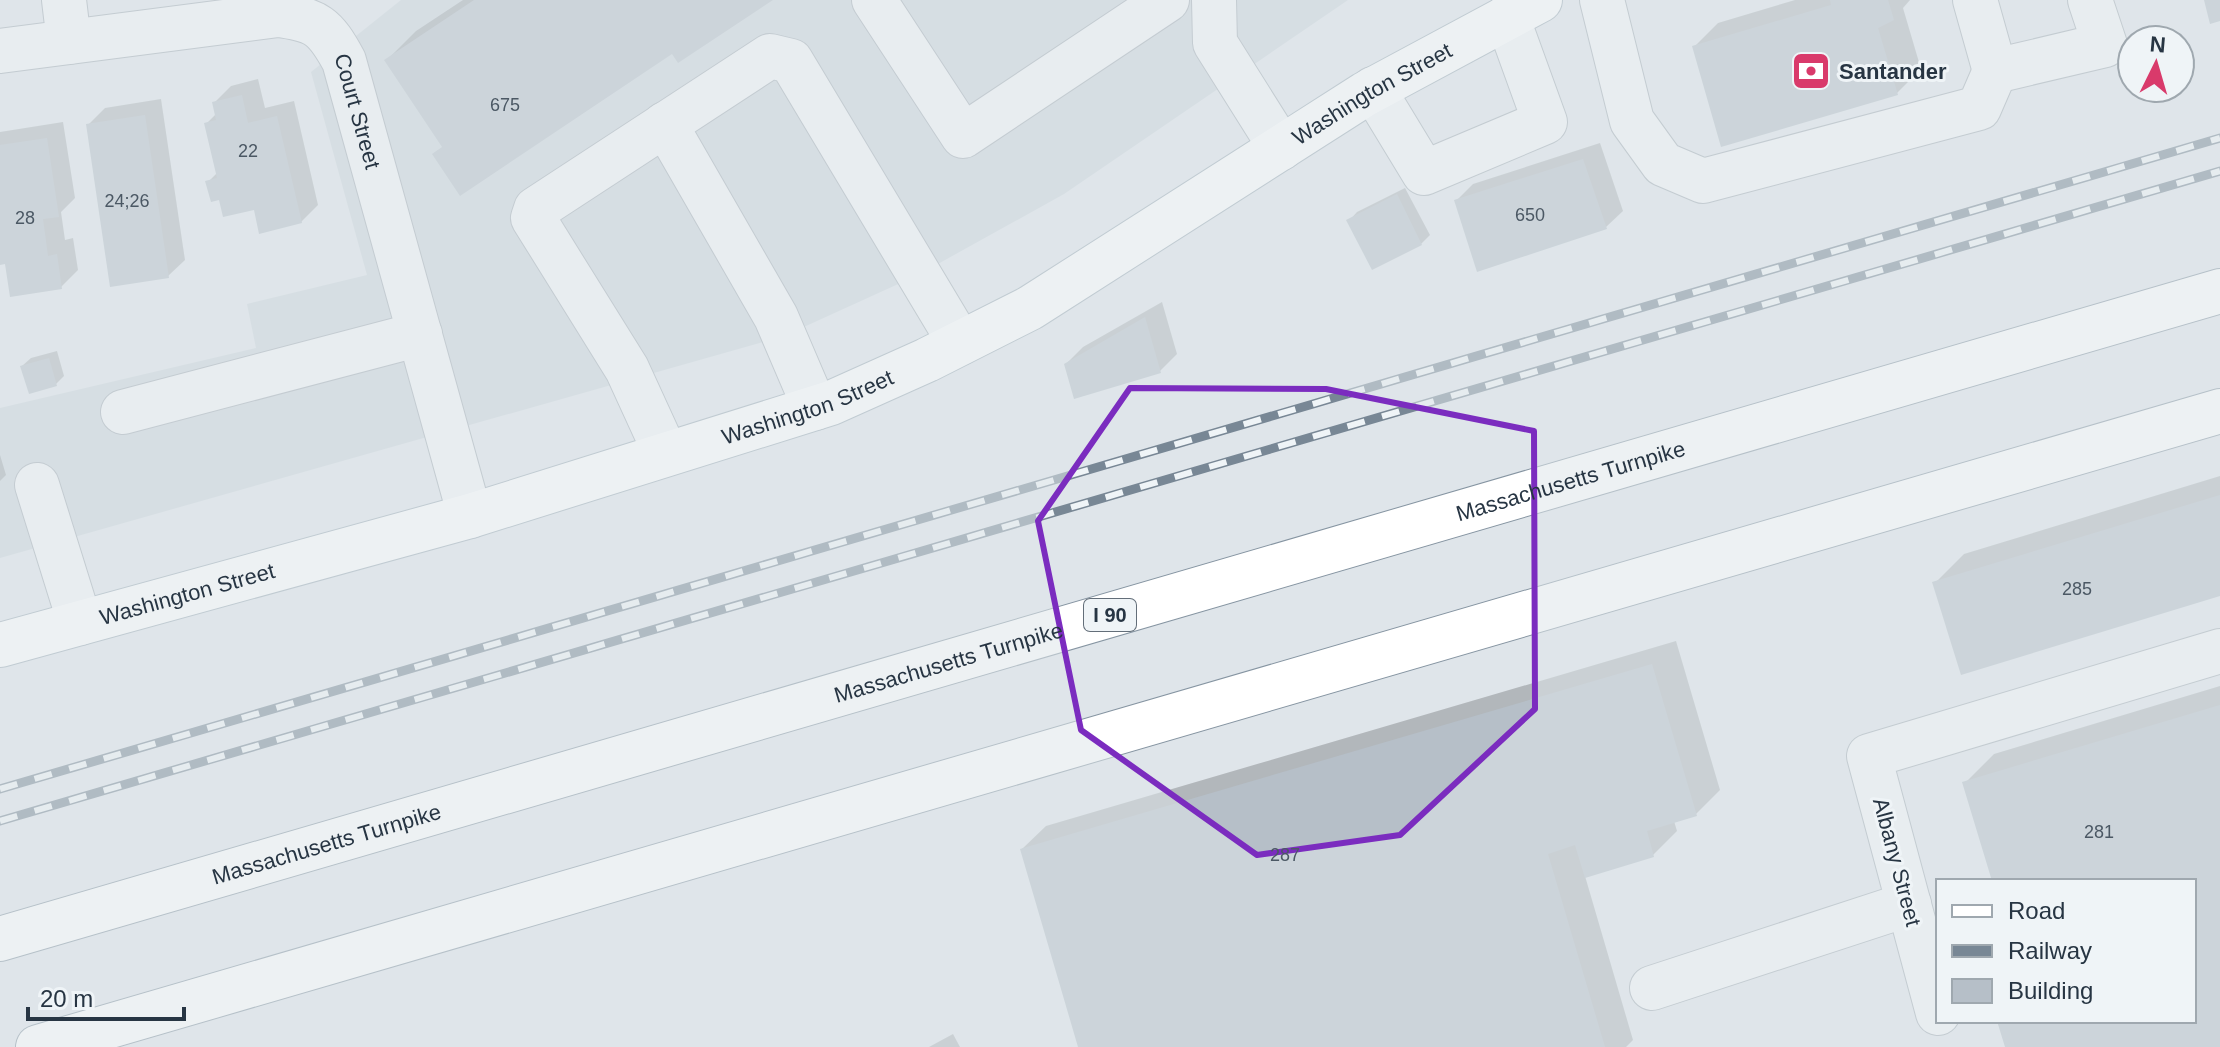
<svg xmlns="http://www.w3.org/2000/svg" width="2220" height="1047" viewBox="0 0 2220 1047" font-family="Helvetica,sans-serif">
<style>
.built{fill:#cdd5dc}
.shadow{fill:#0003}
.building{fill:#b6bfc8}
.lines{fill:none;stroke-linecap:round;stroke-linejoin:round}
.minor-casing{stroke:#a4adb5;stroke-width:46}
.major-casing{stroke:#9eacb7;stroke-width:46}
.highway-casing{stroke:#8695a2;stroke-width:46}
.minor{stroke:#f3f5f8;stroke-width:44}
.major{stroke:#fff;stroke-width:44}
.highway{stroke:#fff;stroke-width:44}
.rail-casing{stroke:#788795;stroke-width:9}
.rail{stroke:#eff4f7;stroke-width:6;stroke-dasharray:18;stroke-linecap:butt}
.marked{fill:none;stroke:#7b2cbf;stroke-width:6;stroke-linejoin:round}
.labels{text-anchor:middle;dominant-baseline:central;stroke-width:6;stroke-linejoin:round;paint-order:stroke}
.number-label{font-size:18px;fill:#4b5864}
.shield{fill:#eff4f7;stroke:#636e79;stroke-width:2}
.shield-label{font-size:20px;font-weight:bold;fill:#273543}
.poi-label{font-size:22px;font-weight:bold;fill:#273543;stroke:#eff4f7;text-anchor:start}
.street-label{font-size:22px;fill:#273543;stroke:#eff4f7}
</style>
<rect width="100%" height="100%" fill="#dfe5ea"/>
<path class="built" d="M 401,0 L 1348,0 L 1064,194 L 918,275 L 784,336 L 0,558 L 0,408 L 256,348 L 247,304 L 367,275 L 311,72 Z"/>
<g class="shadow">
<path d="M 463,0 L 769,0 L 673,51 L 444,146 L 387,60 L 416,31 Z"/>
<path d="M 1795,0 L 1910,0 L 1903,8 L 1921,69 L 1897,93 L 1694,47 L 1718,23 Z"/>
<path d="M 258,79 L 265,108 L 294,101 L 318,205 L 301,222 L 221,198 L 208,182 L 218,172 L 206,124 L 217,113 L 214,103 L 231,86 Z"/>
<path d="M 161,99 L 185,260 L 168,276 L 88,125 L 105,108 Z"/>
<path d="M 63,122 L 75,198 L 61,212 L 65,240 L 73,238 L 78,270 L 61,287 L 7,262 L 0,263 L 0,132 Z"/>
<path d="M 1600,143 L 1623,211 L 1606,227 L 1456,201 L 1473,184 Z"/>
<path d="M 1405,188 L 1430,235 L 1421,244 L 1349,221 L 1357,212 Z"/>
<path d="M 1162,302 L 1177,354 L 1160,371 L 1066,364 L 1083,347 Z"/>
<path d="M 57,351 L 64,376 L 56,384 L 22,366 L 31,358 Z"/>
<path d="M 0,455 L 6,475 L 0,481 Z"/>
<path d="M 2220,476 L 2220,594 L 1935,583 L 1964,554 Z"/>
<path d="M 1676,641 L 1720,790 L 1696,814 L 1674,821 L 1677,831 L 1653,855 L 1585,876 L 1633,1040 L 1626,1047 L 1080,1047 L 1022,849 L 1046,826 Z"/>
<path d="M 2220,686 L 2220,1047 L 2007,1047 L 1999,1021 L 2194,1021 L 2194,881 L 1994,881 L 1965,783 L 1994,754 Z"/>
<path d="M 953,1034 L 960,1047 L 929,1047 Z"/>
</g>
<g class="building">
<path d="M 474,0 L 773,0 L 678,63 L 672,54 L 460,196 L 432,154 L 442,147 L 384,60 Z"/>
<path d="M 1830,0 L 1888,0 L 1894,20 L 1878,28 L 1898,95 L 1721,147 L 1692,46 L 1831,5 Z"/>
<path d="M 2204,0 L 2220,0 L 2220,21 L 2210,24 Z"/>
<path d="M 242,95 L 248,123 L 277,116 L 302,223 L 259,234 L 254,210 L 223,217 L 219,200 L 211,202 L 205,181 L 217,178 L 204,123 L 216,120 L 212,102 Z"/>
<path d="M 145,115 L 169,278 L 110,287 L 86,124 Z"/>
<path d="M 47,138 L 59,217 L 43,219 L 48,256 L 57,254 L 62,289 L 10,297 L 5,264 L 0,265 L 0,145 Z"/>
<path d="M 1583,159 L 1607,229 L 1477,272 L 1454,200 Z"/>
<path d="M 1397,194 L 1422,245 L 1372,270 L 1346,220 Z"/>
<path d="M 1145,317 L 1161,373 L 1074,399 L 1064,364 Z"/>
<path d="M 49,358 L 57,386 L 29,394 L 20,366 Z"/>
<path d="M 2220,495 L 2220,596 L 1961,675 L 1932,582 Z"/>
<path d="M 1652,664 L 1697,816 L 1647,831 L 1654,857 L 1585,878 L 1575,845 L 1548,854 L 1605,1047 L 1078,1047 L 1020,849 Z"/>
<path d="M 2220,705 L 2220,1047 L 2005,1047 L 1997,1021 L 2194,1021 L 2194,881 L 1992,881 L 1962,782 Z"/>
</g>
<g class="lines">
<g class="minor-casing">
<g id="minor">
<path d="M 64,0 L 69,42"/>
<path d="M 874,0 L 963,136 L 1167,0"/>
<path d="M 1214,0 L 1215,43 L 1281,148"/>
<path d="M 1602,0 L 1632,121 L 1663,164 L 1703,181 L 1979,108 L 1995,71"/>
<path d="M 1975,0 L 1995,71 L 2105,45 L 2090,0"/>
<path id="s1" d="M 0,51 L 278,15 C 317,20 325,26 344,61 L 470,516"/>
<path d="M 1373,89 L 1424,173 L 1545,122 L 1507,17"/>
<path d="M 665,124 L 776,317 L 815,408"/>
<path d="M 123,412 L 420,334"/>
<path d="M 665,452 L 627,369 L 533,218 L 536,209 L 770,56 L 791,61 L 960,343"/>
<path d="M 37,485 L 80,623"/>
<path d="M 1652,988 L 1909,904"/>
<path d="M 1938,1013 L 1869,756 L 2220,651"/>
</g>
</g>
<g class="major-casing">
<g id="major">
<path id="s2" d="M 0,645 L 470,516 L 831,403 L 927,360 L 1030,308 L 1365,94 L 1540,0"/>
</g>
</g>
<g class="highway-casing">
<g id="highway">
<path id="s3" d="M 0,939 L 2220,291"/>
<path d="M 38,1047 L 2220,411"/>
</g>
</g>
<use href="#minor" class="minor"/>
<use href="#major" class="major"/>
<use href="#highway" class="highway"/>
<g class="rail-casing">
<g id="rail">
<path d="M 0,789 L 2220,138"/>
<path d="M 0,821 L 2220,171"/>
</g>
</g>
<use href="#rail" class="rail"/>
</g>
<path d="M0 0H2220V1047H0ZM 1130,388 L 1326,389 L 1534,431 L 1535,709 L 1400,835 L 1257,855 L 1081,730 L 1038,521 Z" fill="#dfe5ea" fill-opacity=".55" fill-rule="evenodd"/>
<path class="marked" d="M 1130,388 L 1326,389 L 1534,431 L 1535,709 L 1400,835 L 1257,855 L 1081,730 L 1038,521 Z"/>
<defs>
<g id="bank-square" transform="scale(2)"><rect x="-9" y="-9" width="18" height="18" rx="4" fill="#d93a6b" stroke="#eff4f7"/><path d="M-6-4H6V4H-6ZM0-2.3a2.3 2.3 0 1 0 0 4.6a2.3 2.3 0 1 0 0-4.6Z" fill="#fff"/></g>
</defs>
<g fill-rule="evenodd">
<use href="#bank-square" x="1811" y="71"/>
</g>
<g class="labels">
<g class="number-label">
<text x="505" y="105">675</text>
<text x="248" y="151">22</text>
<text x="127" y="201">24;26</text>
<text x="1530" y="215">650</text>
<text x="25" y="218">28</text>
<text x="2077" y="589">285</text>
<text x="2099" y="832">281</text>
<text x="1285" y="855">287</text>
</g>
<rect class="shield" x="1084" y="599" width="52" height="32" rx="6"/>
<g class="shield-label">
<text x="1110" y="615">I 90</text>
</g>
<g class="poi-label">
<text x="1839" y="71">Santander</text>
</g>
<g class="street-label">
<text stroke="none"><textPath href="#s2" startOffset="1490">Washington Street</textPath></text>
<text stroke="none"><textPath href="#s1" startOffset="418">Court Street</textPath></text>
<text stroke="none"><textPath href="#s2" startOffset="842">Washington Street</textPath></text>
<text stroke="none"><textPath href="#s3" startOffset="1636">Massachusetts Turnpike</textPath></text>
<text stroke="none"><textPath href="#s2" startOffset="194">Washington Street</textPath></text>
<text stroke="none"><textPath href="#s3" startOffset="988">Massachusetts Turnpike</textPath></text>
<text stroke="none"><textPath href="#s3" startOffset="340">Massachusetts Turnpike</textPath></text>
<text transform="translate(1897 862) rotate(75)">Albany Street</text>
</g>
</g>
<rect x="1936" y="879" width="260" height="144" fill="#eff4f7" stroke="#9fa8af" stroke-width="2"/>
<rect x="1952" y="905" width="40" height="12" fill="#ffffff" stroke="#9fa8af" stroke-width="2"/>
<text x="2008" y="919" font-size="24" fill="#273543">Road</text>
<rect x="1952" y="945" width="40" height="12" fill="#788795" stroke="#9fa8af" stroke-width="2"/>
<text x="2008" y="959" font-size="24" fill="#273543">Railway</text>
<rect x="1952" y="979" width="40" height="24" fill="#b6bfc8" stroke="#9fa8af" stroke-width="2"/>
<text x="2008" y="999" font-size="24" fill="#273543">Building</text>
<g transform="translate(2156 64) rotate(5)"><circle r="38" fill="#eff4f7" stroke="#9fa8af" stroke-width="2"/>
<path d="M0-6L14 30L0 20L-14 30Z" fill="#d93a6b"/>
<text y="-12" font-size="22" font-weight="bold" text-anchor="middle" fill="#273543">N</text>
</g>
<path d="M28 1007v12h156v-12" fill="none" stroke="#273543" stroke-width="4"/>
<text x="40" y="1007" font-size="24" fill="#273543" stroke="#eff4f7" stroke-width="6" paint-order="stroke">20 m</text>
</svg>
